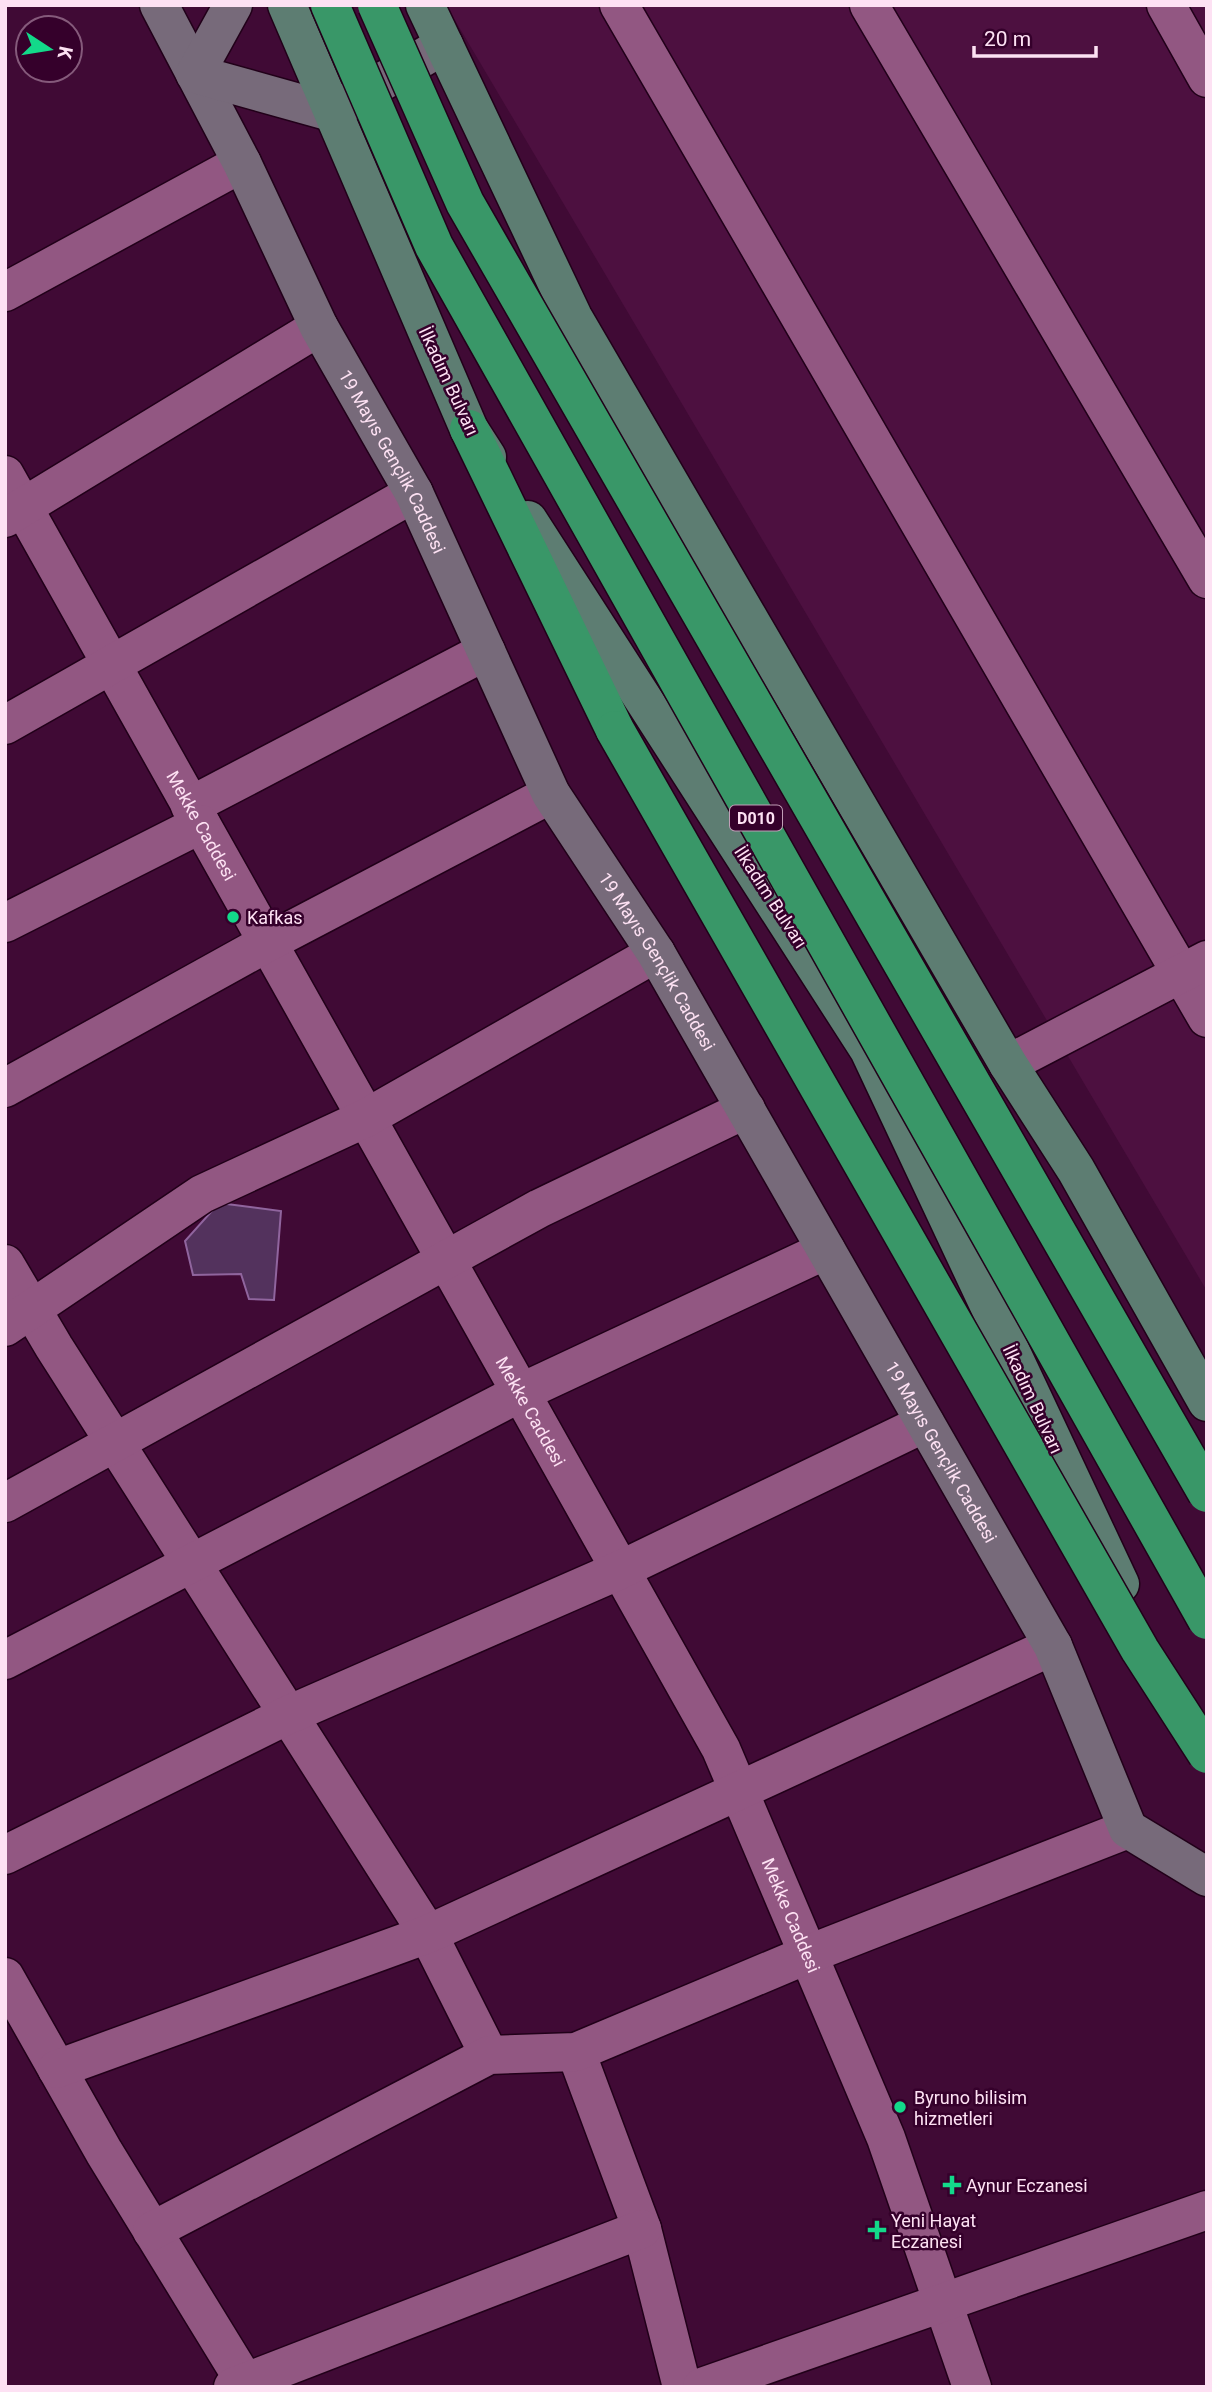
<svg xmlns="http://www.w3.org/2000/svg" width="1212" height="2392" viewBox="0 0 1212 2392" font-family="Roboto,sans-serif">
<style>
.built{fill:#4d1040}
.building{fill:#53325d;stroke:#90659e;stroke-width:2}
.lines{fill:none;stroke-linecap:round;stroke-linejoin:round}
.street-casing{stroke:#210019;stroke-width:41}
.secondary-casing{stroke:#210019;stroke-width:41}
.primary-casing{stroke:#210019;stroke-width:41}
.highway-casing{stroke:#210019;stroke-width:41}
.street{stroke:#925782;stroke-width:38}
.secondary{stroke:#776a7a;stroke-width:38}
.primary{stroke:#5d7d72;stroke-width:38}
.highway{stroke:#399768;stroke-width:38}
.highway-bridge-casing{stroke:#210019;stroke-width:41;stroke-linecap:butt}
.highway-bridge{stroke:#399768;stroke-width:38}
.poi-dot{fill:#13d98a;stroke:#35002b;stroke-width:2.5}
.labels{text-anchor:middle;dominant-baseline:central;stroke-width:5;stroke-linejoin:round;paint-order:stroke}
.shield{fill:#35002b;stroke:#c19eb7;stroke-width:2}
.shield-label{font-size:16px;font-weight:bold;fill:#fde1f3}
.street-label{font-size:18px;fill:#fde1f3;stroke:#35002b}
.poi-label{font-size:18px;fill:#fde1f3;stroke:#35002b;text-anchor:start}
</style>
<rect width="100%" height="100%" fill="#400a35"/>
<path class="built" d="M 446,5 L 1207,5 L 1207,1291 Z"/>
<path class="building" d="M 219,1203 L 281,1211 L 274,1300 L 249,1299 L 241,1274 L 193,1275 L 185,1241 Z"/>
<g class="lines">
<g class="street-casing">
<g id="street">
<path d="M 619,5 L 1207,1018"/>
<path d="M 869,5 L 1207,579"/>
<path d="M 1166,5 L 1207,78"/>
<path d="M 5,292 L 242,163"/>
<path id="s1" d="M 5,475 L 721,1749 L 886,2138 L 972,2387"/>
<path d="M 5,518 L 319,327"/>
<path d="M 5,725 L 414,493"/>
<path d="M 190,806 L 486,651"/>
<path d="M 5,923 L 201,824"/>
<path d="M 1008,1064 L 1207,960"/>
<path d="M 5,1088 L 267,943 L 551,794"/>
<path d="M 5,1264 L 54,1347 L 428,1934 L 489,2055"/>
<path d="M 5,1327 L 202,1194 L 366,1118 L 656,953"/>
<path d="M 5,1503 L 540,1208 L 746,1109"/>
<path d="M 5,1660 L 520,1393 L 826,1250"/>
<path d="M 5,1855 L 288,1715 L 620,1570 L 925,1423"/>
<path d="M 5,1977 L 104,2152 L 245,2382"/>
<path d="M 576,2052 L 642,2229 L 682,2387"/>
<path d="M 57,2069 L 428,1934 L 1053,1646"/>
<path d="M 152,2231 L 489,2055 L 576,2052 L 809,1954 L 1128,1829"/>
<path d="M 233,2387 L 642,2229"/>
<path d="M 702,2387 L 1207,2210"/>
</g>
</g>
<g class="secondary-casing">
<g id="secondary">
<path id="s2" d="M 159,5 L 242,163 L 319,327 L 414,493 L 551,794 L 656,953 L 1053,1646 L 1128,1829 L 1207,1877"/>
<path d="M 233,5 L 195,74 L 331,112 L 444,45"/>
</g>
</g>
<g class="primary-casing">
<g id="primary">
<path d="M 287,5 L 469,429 L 487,457"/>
<path d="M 425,5 L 573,317 L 1008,1064 L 1076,1170 L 1207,1402"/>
<path d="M 528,520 L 869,1050 L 1120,1584"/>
</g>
</g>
<g class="highway-casing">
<path id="highway" d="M 469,429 L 615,730"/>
</g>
<use href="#street" class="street"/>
<use href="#secondary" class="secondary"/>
<use href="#primary" class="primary"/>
<use href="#highway" class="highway"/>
<g class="highway-bridge-casing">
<g id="highway-bridge">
<path d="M 330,5 L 434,246 L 1207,1620"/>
<path d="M 377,5 L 465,203 L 1207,1493"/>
<path d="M 615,730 L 1140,1650 L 1207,1754"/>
</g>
</g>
<use href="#highway-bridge" class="highway-bridge"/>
</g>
<g class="poi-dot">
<circle cx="233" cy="917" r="7"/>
<circle cx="900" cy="2107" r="7"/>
<path d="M948.5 2174.5h7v7h7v7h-7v7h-7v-7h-7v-7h7z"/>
<path d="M873.5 2219.5h7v7h7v7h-7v7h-7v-7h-7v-7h7z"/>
</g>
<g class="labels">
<rect class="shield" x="730" y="805.5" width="52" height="25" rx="5"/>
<g class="shield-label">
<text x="756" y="818">D010</text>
</g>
<g class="street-label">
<text transform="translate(449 381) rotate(65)">İlkadım Bulvarı</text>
<text stroke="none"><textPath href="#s2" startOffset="513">19 Mayıs Gençlik Caddesi</textPath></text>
<text stroke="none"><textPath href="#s1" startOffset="402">Mekke Caddesi</textPath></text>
<text transform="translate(771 897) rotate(57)">İlkadım Bulvarı</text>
<text stroke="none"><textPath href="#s2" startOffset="1080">19 Mayıs Gençlik Caddesi</textPath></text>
<text transform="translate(1033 1399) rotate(65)">İlkadım Bulvarı</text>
<text stroke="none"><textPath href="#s1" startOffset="1074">Mekke Caddesi</textPath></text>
<text stroke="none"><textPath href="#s2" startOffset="1647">19 Mayıs Gençlik Caddesi</textPath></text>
<text stroke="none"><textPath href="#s1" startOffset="1642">Mekke Caddesi</textPath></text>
</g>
<g class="poi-label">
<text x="247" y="917">Kafkas</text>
<text x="914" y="2097">Byruno bilisim<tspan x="914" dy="21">hizmetleri</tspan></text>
<text x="966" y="2185">Aynur Eczanesi</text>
<text x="891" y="2220">Yeni Hayat<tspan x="891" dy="21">Eczanesi</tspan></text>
</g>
</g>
<rect width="1212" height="2392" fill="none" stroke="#fde1f3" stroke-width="14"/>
<g transform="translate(49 49) rotate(102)"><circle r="33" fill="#35002b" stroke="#855a7b" stroke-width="2"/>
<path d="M0-5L12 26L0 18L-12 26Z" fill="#13d98a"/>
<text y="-10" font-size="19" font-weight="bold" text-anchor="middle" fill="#fde1f3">K</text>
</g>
<path d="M974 46v10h122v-10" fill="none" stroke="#fde1f3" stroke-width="3.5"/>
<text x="984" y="46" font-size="21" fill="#fde1f3" stroke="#35002b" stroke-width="5" paint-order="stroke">20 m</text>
</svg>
